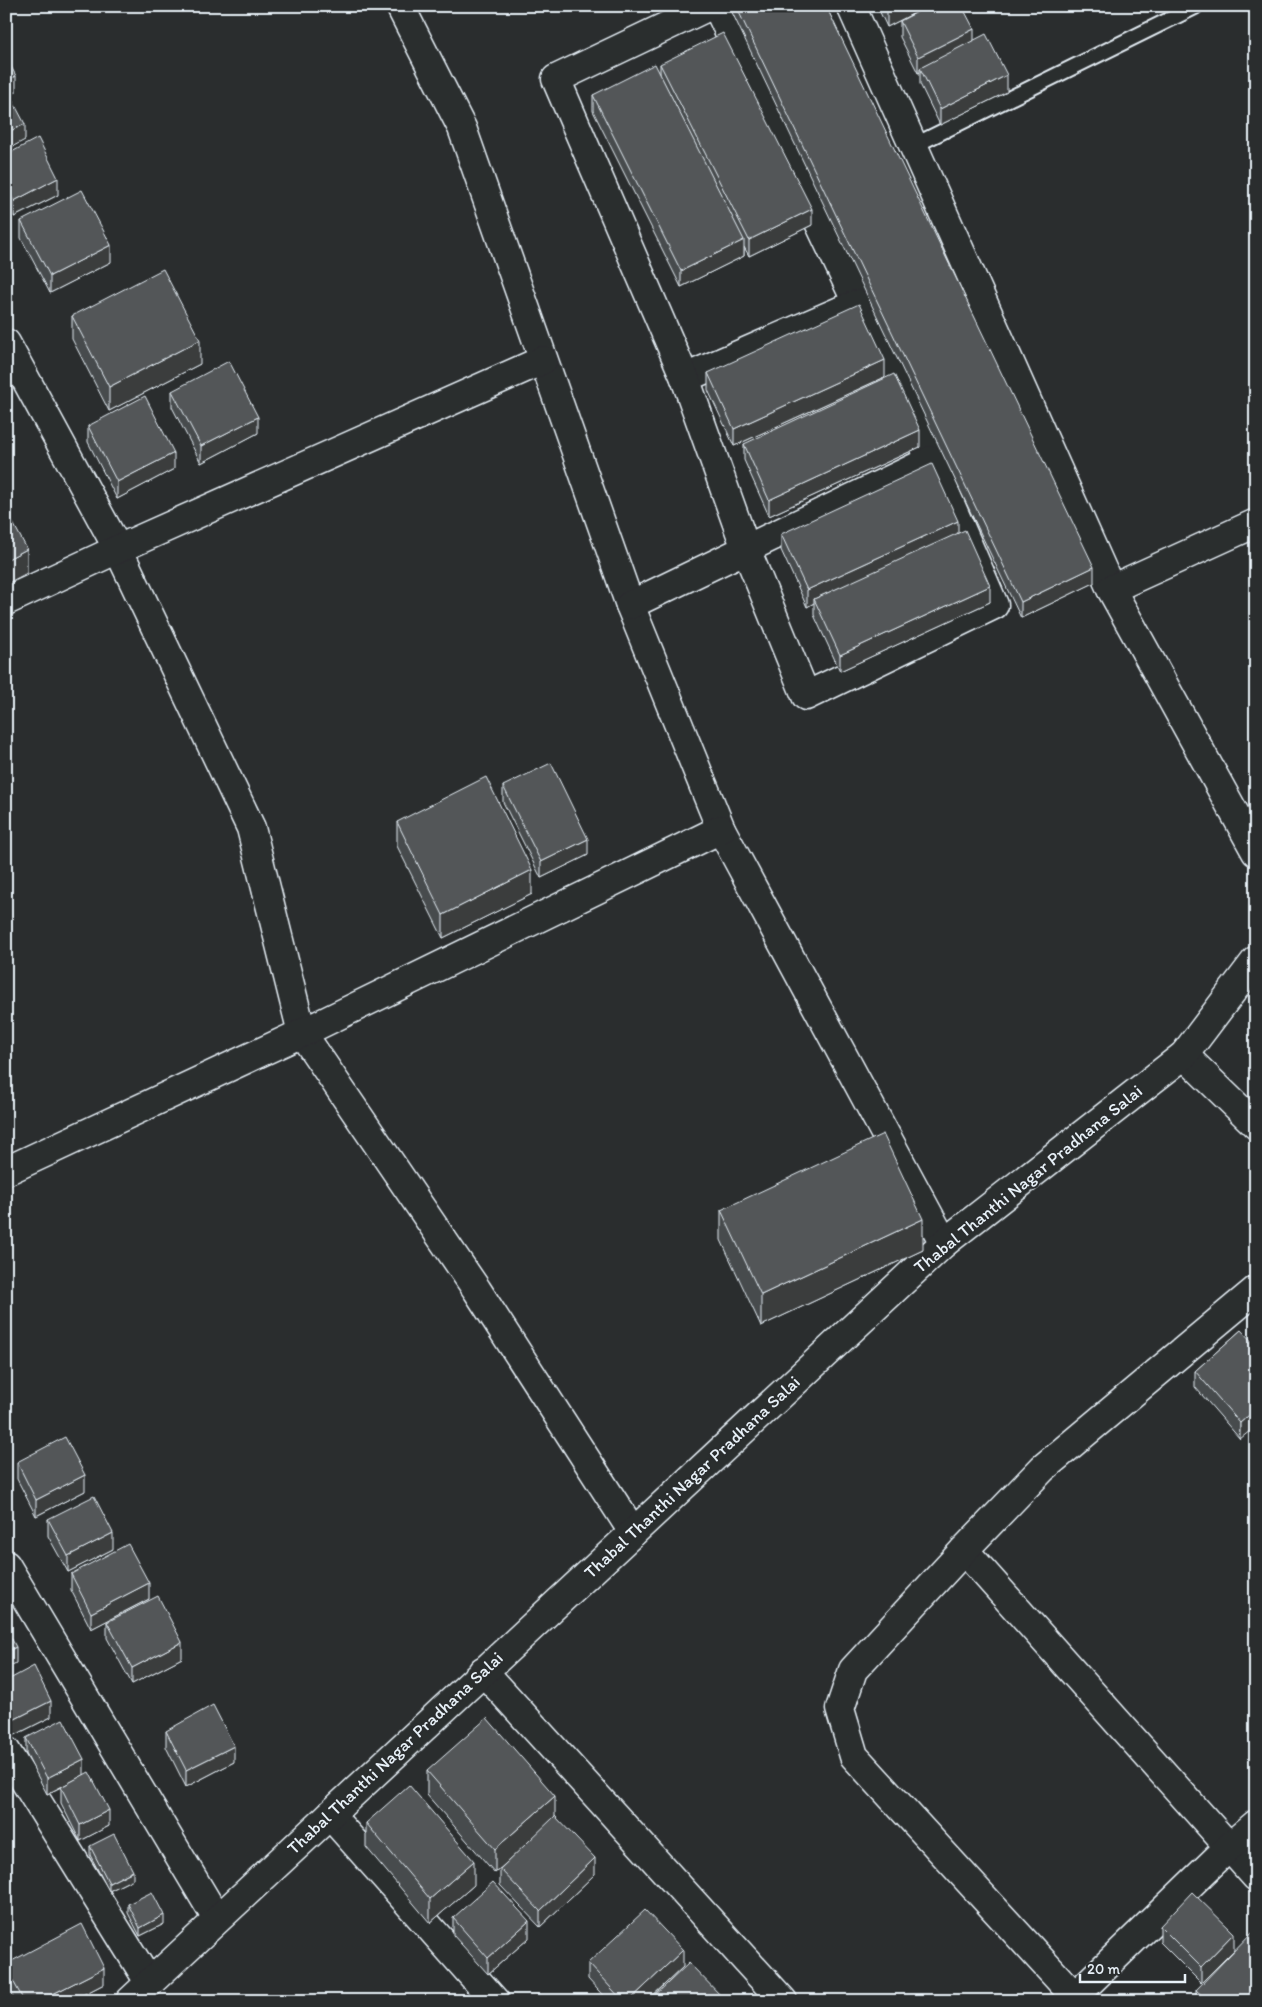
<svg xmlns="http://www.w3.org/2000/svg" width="1262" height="2007" viewBox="0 0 1262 2007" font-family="Itim,sans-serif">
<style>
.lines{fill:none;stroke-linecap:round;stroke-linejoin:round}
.lane-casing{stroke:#e8f1f8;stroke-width:18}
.street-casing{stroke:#e8f1f8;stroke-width:31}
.secondary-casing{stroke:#e8f1f8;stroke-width:31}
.lane{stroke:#2a2d2e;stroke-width:14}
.street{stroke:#2a2d2e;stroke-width:28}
.secondary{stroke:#2a2d2e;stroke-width:28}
.wall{fill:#474b4d;stroke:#e8f1f8}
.shaded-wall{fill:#3a3d3e;stroke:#e8f1f8}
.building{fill:#535759;stroke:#e8f1f8}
.labels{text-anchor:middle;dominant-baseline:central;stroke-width:4;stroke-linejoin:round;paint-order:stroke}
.street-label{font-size:18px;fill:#e8f1f8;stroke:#2a2d2e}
</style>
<rect width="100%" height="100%" fill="#2a2d2e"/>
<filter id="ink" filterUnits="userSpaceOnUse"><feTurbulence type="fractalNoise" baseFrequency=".02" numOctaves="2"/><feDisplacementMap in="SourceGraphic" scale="10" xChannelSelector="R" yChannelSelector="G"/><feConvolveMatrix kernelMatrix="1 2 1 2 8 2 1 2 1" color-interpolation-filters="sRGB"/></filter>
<g filter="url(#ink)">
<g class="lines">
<g class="lane-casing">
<path id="lane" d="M 913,146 L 1195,7"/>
</g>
<g class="street-casing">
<g id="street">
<path d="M 400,6 L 462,128 L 630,605 L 721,829 L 944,1243"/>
<path d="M 717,6 L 931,460"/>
<path d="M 851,6 L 1111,589"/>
<path d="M 6,343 L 118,549 L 251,828 L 302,1033 L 477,1290 L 633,1532"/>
<path d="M 685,378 L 856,304"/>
<path d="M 1256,523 L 1111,589 L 1256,852"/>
<path d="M 6,601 L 118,549 L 543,360"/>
<path d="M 630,605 L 931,460 L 994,605 L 806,696 L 746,549 L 685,378 L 556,79 L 709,6"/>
<path d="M 1184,1055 L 1256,1125"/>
<path d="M 6,1171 L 302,1033 L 721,829"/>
<path d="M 964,1550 L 1256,1877"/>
<path d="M 6,1565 L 217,1919"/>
<path d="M 483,1671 L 783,2001"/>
<path d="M 6,1751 L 149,1982"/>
<path d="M 330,1815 L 495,2001"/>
<path d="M 1075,1996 L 1229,1847 L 1256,1824"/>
<path d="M 1079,2001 L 854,1756 L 840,1709 L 853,1670 L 964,1550 L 1043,1468 L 1256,1290"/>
</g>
</g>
<g class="secondary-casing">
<path id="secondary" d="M 130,2001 L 944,1243 L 1184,1055 L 1256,960"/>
</g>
<use href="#lane" class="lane"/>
<use href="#street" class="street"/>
<use href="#secondary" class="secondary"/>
</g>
<g class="wall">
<path d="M 729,6 L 826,6 L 1094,583 L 1021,618 Z"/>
<path d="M 877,6 L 928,6 L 887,27 Z"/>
<path d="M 900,21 L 974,41 L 1007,92 L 940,125 L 920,84 L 920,72 L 918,73 L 900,37 Z"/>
<path d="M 660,64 L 812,225 L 749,256 L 744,247 L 744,256 L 681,287 L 593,111 L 593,95 L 660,74 Z"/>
<path d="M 6,155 L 58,195 L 14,217 L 6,201 Z"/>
<path d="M 21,221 L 111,262 L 50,293 L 21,238 Z"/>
<path d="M 72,316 L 200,364 L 109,411 L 72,339 Z"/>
<path d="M 708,373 L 885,377 L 734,446 L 708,390 Z"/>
<path d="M 172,391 L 258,433 L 201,463 L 172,407 Z"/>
<path d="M 88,426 L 174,469 L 117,499 L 88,442 Z"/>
<path d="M 744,444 L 920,447 L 769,516 L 744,460 Z"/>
<path d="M 958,533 L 990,602 L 840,671 L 814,615 L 814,603 L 807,607 L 781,550 L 781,534 Z"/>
<path d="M 503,786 L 588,855 L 541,878 L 503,802 Z"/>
<path d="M 397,822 L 532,894 L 443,938 L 397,846 Z"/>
<path d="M 721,1210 L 923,1250 L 761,1326 L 721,1240 Z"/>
<path d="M 1241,1330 L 1240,1439 L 1195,1387 L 1195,1371 Z"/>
<path d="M 17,1462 L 85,1491 L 36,1516 L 17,1479 Z"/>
<path d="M 48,1519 L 113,1549 L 68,1572 L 48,1536 Z"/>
<path d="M 71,1574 L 149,1599 L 91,1629 L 71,1590 Z"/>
<path d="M 107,1622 L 182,1658 L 132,1684 L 107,1638 Z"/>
<path d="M 6,1681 L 51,1717 L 11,1737 L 6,1727 Z"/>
<path d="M 166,1731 L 234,1762 L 186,1787 L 166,1747 Z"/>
<path d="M 26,1738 L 84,1774 L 109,1826 L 80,1841 L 61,1803 L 61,1787 L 47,1794 L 26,1754 Z"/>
<path d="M 427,1771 L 555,1816 L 595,1874 L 540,1927 L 500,1885 L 500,1869 L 510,1860 L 495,1873 L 427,1795 Z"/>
<path d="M 366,1823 L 474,1885 L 430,1923 L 366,1847 Z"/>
<path d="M 90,1846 L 133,1879 L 109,1891 L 90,1855 Z"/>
<path d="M 128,1904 L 164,1924 L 140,1936 L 128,1913 Z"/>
<path d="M 453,1918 L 529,1938 L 488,1974 L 453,1935 Z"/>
<path d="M 1160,1926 L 1234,1950 L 1201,1983 L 1160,1942 Z"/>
<path d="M 588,1963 L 683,1967 L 647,2001 L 608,2001 L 588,1979 Z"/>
<path d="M 6,1964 L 104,1984 L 71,2001 L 15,2001 L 6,1984 Z"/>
<path d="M 1196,1990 L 1256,2001 L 1196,2001 Z"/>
</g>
<g class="shaded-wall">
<path d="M 887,6 L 928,6 L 887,27 Z"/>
<path d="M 974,29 L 974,45 L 920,68 L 920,72 L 918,73 L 918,57 Z"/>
<path d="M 1007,75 L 1007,92 L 940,125 L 940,109 Z"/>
<path d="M 16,76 L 16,92 L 6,97 L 6,81 Z"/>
<path d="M 25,124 L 25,140 L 6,150 L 6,133 Z"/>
<path d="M 58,178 L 58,195 L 14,217 L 14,201 Z"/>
<path d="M 812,209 L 812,225 L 749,256 L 749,240 Z"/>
<path d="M 744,240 L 744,256 L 681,287 L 681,271 Z"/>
<path d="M 111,245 L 111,262 L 50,293 L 50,276 Z"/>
<path d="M 200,340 L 200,364 L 109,411 L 109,387 Z"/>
<path d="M 885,360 L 885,377 L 734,446 L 734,429 Z"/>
<path d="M 258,417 L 258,433 L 201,463 L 201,446 Z"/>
<path d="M 920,430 L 920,447 L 769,516 L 769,500 Z"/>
<path d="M 174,453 L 174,469 L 117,499 L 117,482 Z"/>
<path d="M 958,521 L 958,537 L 814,599 L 814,603 L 807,607 L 807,590 Z"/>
<path d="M 27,549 L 27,573 L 6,584 L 6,560 Z"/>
<path d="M 1094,567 L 1094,583 L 1021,618 L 1021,602 Z"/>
<path d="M 990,586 L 990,602 L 840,671 L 840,655 Z"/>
<path d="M 588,839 L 588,855 L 541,878 L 541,862 Z"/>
<path d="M 532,870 L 532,894 L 443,938 L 443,915 Z"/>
<path d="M 923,1219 L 923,1250 L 761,1326 L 761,1295 Z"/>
<path d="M 1256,1409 L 1256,1426 L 1240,1439 L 1240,1423 Z"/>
<path d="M 85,1475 L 85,1491 L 36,1516 L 36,1500 Z"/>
<path d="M 113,1533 L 113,1549 L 68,1572 L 68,1556 Z"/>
<path d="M 149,1583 L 149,1599 L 91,1629 L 91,1613 Z"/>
<path d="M 182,1642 L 182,1658 L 132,1684 L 132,1668 Z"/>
<path d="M 16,1647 L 16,1663 L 6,1668 L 6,1652 Z"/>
<path d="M 51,1701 L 51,1717 L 11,1737 L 11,1721 Z"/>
<path d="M 234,1746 L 234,1762 L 186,1787 L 186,1770 Z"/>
<path d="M 84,1759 L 84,1775 L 47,1794 L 47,1778 Z"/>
<path d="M 555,1796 L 555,1819 L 495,1873 L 495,1849 Z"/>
<path d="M 109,1810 L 109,1826 L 80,1841 L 80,1825 Z"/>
<path d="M 595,1858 L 595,1874 L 540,1927 L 540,1911 Z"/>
<path d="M 474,1861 L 474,1885 L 430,1923 L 430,1899 Z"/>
<path d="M 133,1871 L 133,1879 L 109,1891 L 109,1883 Z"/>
<path d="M 164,1915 L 164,1924 L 140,1936 L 140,1928 Z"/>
<path d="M 529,1921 L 529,1938 L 488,1974 L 488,1958 Z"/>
<path d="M 1234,1933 L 1234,1950 L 1201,1983 L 1201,1967 Z"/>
<path d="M 683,1950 L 683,1967 L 647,2001 L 629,2001 Z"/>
<path d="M 104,1968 L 104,1984 L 71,2001 L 39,2001 Z"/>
</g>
<g class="building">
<path d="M 736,6 L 826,6 L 1094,567 L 1021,602 Z"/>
<path d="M 929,6 L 962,6 L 974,29 L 918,57 L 900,21 Z"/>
<path d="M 723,33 L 812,209 L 749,240 L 660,64 Z"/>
<path d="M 986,34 L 1007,75 L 940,109 L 920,68 Z"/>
<path d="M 6,57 L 16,76 L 6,81 Z"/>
<path d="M 655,64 L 744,240 L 681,271 L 593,95 Z"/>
<path d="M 7,90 L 25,124 L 6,133 L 6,91 Z"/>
<path d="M 38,138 L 58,178 L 14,201 L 6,185 L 6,155 Z"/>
<path d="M 82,190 L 111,245 L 50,276 L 21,221 Z"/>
<path d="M 163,269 L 200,340 L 109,387 L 72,316 Z"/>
<path d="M 859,304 L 885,360 L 734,429 L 708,373 Z"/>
<path d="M 229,361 L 258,417 L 201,446 L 172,391 Z"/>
<path d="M 894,374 L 920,430 L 769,500 L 744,444 Z"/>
<path d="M 145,396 L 174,453 L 117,482 L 88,426 Z"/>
<path d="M 932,464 L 958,521 L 807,590 L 781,534 Z"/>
<path d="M 6,510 L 27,549 L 6,560 Z"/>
<path d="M 965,530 L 990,586 L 840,655 L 814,599 Z"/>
<path d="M 551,763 L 588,839 L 541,862 L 503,786 Z"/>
<path d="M 486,777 L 532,870 L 443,915 L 397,822 Z"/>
<path d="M 883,1134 L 923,1219 L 761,1295 L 721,1210 Z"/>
<path d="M 1241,1330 L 1256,1346 L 1256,1409 L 1240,1423 L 1195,1371 Z"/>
<path d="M 65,1437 L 85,1475 L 36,1500 L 17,1462 Z"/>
<path d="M 94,1496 L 113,1533 L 68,1556 L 48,1519 Z"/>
<path d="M 128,1544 L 149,1583 L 91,1613 L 71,1574 Z"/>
<path d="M 158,1596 L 182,1642 L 132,1668 L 107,1622 Z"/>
<path d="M 6,1628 L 16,1647 L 6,1652 Z"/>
<path d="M 34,1666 L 51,1701 L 11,1721 L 6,1711 L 6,1681 Z"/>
<path d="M 213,1705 L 234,1746 L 186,1770 L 166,1731 Z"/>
<path d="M 487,1718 L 555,1796 L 495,1849 L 427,1771 Z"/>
<path d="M 63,1719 L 84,1759 L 47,1778 L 26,1738 Z"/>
<path d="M 89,1772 L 109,1810 L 80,1825 L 61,1787 Z"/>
<path d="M 409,1785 L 474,1861 L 430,1899 L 366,1823 Z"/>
<path d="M 555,1816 L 595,1858 L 540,1911 L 500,1869 Z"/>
<path d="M 114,1834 L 133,1871 L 109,1883 L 90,1846 Z"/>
<path d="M 493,1882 L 529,1921 L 488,1958 L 453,1918 Z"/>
<path d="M 152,1892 L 164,1915 L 140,1928 L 128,1904 Z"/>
<path d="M 1192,1892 L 1234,1933 L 1201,1967 L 1160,1926 Z"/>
<path d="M 645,1910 L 683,1950 L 629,2001 L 623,2001 L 588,1963 Z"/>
<path d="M 82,1924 L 104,1968 L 39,2001 L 24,2001 L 6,1968 L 6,1964 Z"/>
<path d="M 1255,1929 L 1256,1997 L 1252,2001 L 1208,2001 L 1196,1990 Z"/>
<path d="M 689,1963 L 725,2000 L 649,2001 Z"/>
</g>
</g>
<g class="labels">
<g class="street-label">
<text transform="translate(1028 1179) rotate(-39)">Thabal Thanthi Nagar Pradhana Salai</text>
<text transform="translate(692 1477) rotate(-43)">Thabal Thanthi Nagar Pradhana Salai</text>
<text transform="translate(395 1753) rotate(-43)">Thabal Thanthi Nagar Pradhana Salai</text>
</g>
</g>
<rect width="1262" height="2007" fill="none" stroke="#2a2d2e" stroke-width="25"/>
<rect x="12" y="12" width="1237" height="1982" fill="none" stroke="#e8f1f8" stroke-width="2" filter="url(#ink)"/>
<path d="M1080 1974v8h105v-8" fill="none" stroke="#e8f1f8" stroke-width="2.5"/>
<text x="1087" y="1974" font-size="15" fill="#e8f1f8" stroke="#2a2d2e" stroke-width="4" paint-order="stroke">20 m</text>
</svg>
